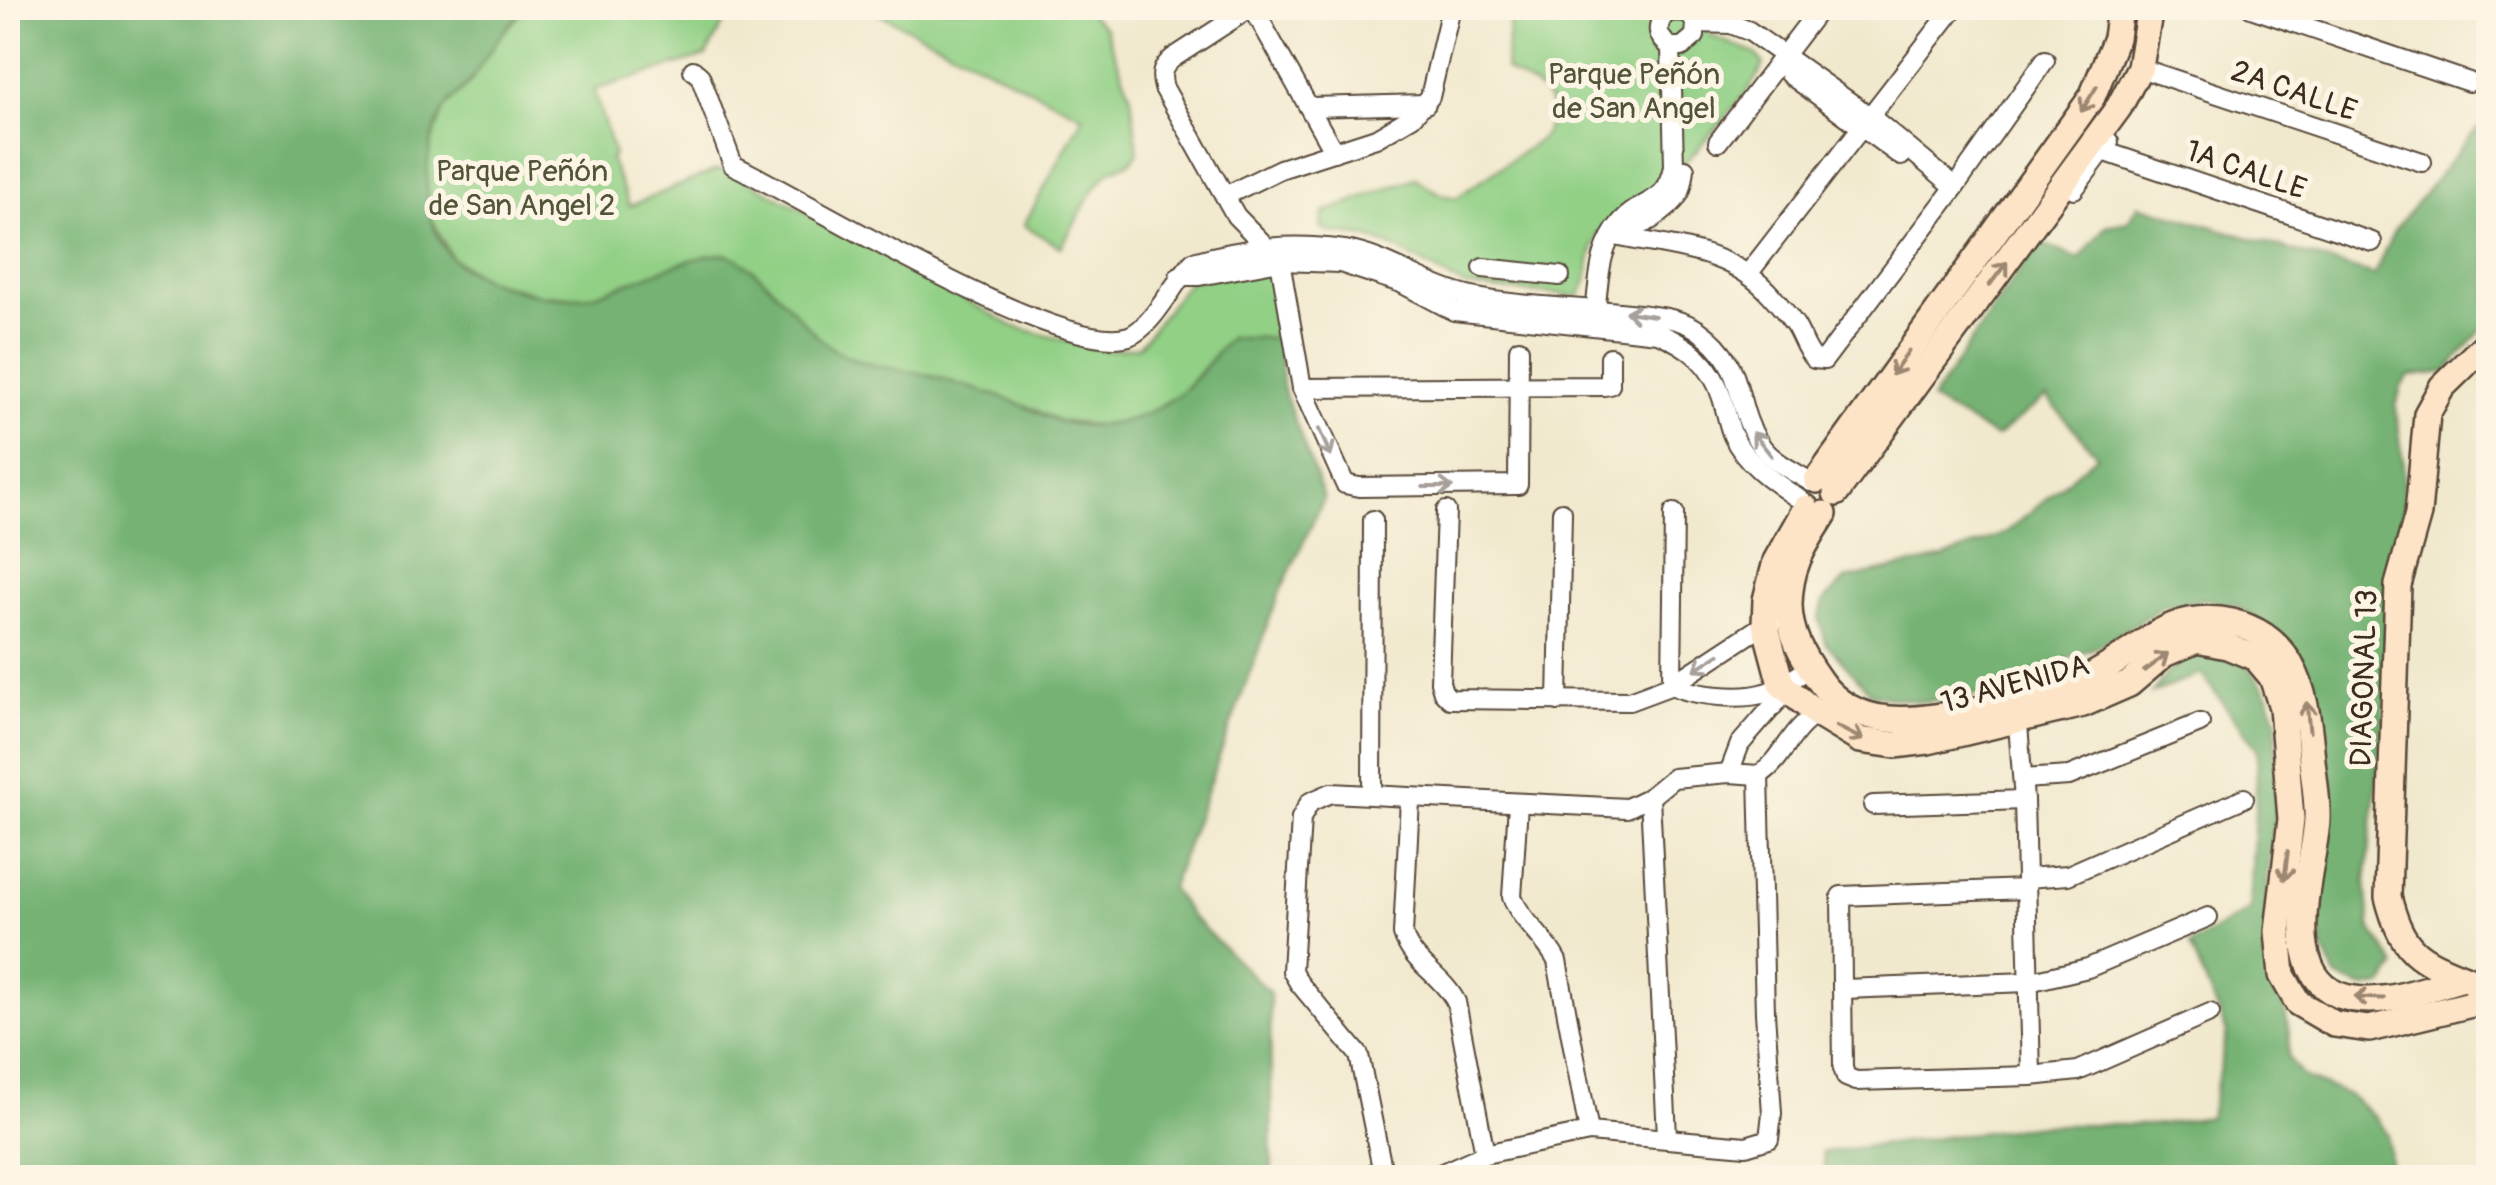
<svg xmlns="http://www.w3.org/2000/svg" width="2496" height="1185" viewBox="0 0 2496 1185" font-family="Pangolin,sans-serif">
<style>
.green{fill:#92d086;stroke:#667d52;stroke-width:2.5}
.forest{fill:#75b273;stroke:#586e48;stroke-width:2.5}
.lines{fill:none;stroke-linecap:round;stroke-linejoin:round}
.street-casing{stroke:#564738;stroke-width:22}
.secondary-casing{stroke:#564738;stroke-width:30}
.street{stroke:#fff;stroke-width:18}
.secondary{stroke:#fee4c6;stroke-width:25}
.oneway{stroke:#9c8772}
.oneway2{stroke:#a79f9a}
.labels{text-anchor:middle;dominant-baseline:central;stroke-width:10;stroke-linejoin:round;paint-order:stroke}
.park-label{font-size:30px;fill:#515438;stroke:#fcf5e5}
.street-label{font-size:30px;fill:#3b2a1e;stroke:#fcf5e5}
</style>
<rect width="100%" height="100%" fill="#fcf5e5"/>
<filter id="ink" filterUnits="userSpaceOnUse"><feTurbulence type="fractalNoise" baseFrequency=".01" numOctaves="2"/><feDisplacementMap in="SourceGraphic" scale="20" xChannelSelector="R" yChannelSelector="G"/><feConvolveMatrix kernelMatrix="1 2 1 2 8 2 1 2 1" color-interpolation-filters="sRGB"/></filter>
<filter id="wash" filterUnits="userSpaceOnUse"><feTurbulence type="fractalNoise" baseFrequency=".0048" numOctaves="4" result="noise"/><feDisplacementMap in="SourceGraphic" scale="40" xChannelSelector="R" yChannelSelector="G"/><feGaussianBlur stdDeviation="2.25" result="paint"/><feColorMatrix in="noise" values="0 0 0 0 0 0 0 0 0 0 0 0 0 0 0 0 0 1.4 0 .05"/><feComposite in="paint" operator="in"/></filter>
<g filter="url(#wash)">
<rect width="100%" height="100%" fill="#f1e9ce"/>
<g class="green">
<path d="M 526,8 L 732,8 L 706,56 L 594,90 L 614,155 L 610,159 L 630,206 L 714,171 L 727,169 L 1015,327 L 1106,351 L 1139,346 L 1189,281 L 1278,264 L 1284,334 L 1280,338 L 1230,338 L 1182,392 L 1145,415 L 1106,426 L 1058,421 L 1036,410 L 969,387 L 929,375 L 878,368 L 849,357 L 825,344 L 747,266 L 682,263 L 588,297 L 542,295 L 487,280 L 452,258 L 433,221 L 426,185 L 428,151 L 444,109 L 471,81 L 489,48 Z"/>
<path d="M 868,8 L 1083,8 L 1105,28 L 1131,96 L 1138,151 C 1132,168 1116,164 1106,175 C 1089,192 1074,226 1061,247 L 1024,225 L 1083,116 Z"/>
<path d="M 1511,8 L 1716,8 L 1706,30 L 1709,35 L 1756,54 L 1763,64 C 1757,87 1684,165 1663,183 C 1644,199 1615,211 1601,231 C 1587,250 1592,278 1579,296 L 1466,287 L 1393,247 L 1366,237 L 1328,232 L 1321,227 L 1324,213 L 1415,178 L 1442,195 L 1456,198 L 1541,139 L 1553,117 C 1551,87 1526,85 1505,69 Z"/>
</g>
<g class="forest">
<path d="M 8,8 L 526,8 C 502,28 489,53 472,79 C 464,91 449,100 442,113 C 422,156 419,218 451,257 C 467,277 516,291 540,295 C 556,298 578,299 593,295 C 623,288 705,247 729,255 C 763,268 795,318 824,342 C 858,370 898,366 938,378 C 962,385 986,392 1010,400 C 1026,406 1042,416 1058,421 C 1100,433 1146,420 1179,394 C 1198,380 1213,355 1230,338 L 1280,338 L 1282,386 L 1324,499 L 1278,596 L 1171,888 L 1191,916 L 1270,993 L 1272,1177 L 8,1177 Z"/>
<path d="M 2488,120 L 2488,322 L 2446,372 L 2409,376 L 2401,386 L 2396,407 L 2403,463 L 2404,527 L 2366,882 L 2370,927 L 2396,966 L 2383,986 L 2364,988 L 2336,977 L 2322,947 L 2317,879 L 2320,759 L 2272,632 L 2236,605 L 2203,599 L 2163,607 L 2099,646 L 1978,695 L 1918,702 L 1872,694 L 1826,643 L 1819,619 L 1824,601 L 1846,579 L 1944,558 L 2006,533 L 2097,455 L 2046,397 L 1996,437 L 1931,400 L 2039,242 L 2079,259 L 2106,226 L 2128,222 L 2139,205 L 2374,275 L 2394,231 L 2471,135 Z"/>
<path d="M 2201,647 L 2241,657 L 2265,688 L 2277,719 L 2275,820 L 2267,882 L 2269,938 L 2289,1030 L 2288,1057 L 2303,1077 L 2349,1095 L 2374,1116 L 2388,1135 L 2391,1177 L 1825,1178 L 1823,1152 L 2040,1125 L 2152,1125 L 2210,1117 L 2227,1032 L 2190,945 L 2250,910 L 2258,750 L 2201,674 L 2152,693 L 2167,673 Z"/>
</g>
</g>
<g filter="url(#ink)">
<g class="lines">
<g class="street-casing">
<g id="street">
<path d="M 1250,8 L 1173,58 C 1162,67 1160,74 1164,88 L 1236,216 L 1280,261 L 1302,388 L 1345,484 L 1359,487 L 1518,485 L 1519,349"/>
<path d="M 1253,8 L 1334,152"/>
<path d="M 2251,8 L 2469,82"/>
<path d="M 1696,23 L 1731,24 L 1749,31 L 1871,117 L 1955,187"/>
<path d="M 693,70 L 700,76 L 733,165 C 807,200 1061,358 1129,336 C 1152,328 1175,280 1193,262 C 1243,248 1291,242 1344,250 C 1390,257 1427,288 1472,297 C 1527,308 1584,307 1639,314 C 1660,317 1680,318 1698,330 C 1750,366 1731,406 1762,447 C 1773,462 1795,472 1811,482"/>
<path d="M 2149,71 L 2422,162"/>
<path d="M 1789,74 L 1901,156"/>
<path d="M 1310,107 L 1426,104"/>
<path d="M 1718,142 L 1820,8"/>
<path d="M 2103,151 L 2372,242"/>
<path d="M 2074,189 L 2109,142"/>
<path d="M 1225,196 L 1280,169 L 1376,138 L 1412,117 L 1430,97 L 1451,8"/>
<path d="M 1615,235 C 1636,230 1668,213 1679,194 C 1683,187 1684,176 1685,169"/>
<path d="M 1615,236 C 1671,248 1729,248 1771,295 C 1779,304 1788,315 1795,325 C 1802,336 1805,349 1814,359 L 1824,360 L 1955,187 L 2045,60"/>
<path d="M 1483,268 L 1560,276"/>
<path d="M 1748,274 L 1954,8"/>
<path d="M 1179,276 L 1199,276 L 1280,261 L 1340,263 L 1401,283 L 1454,311 L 1658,333 C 1689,346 1712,364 1722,398 C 1726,410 1728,425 1733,436 C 1746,465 1777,484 1802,501"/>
<path d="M 1594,319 C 1600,282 1596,251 1622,221 C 1643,198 1667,205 1674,166 L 1671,47 C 1656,37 1655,25 1667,12 L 1686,11 L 1696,23 L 1695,36 L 1682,47 L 1671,47"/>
<path d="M 1302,388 L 1604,386 L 1610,385 L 1610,357"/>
<path d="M 1446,511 L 1440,682 L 1443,692 L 1450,699 L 1629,701 L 1672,685 L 1765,624 L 1772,623"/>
<path d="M 1672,685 L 1674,513"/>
<path d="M 1672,685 C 1694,696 1744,701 1768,692 C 1782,686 1797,676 1810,668"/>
<path d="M 1558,701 L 1562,512"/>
<path d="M 2017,712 L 2024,800 L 2031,1076"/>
<path d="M 1729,773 L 1740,744 L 1787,690"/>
<path d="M 2023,779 L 2069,776 L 2200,723"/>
<path d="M 1372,795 L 1373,520"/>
<path d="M 1650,797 L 1667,1136"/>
<path d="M 1410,799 L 1403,934 C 1411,962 1443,976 1456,1002 L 1485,1154"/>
<path d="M 1518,804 L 1512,897 C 1521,921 1545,937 1557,961 L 1589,1132"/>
<path d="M 1873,805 L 2024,800"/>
<path d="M 2026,878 L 2068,875 L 2244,798"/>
<path d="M 2026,889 L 1841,896 L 1843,1068 L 1846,1077 L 1856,1081 L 2031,1076 L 2078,1071 L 2210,1013"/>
<path d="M 1844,989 L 2028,982 L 2088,968 L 2208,917"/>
<path d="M 1384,1178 L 1359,1055 L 1299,983 L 1292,971 L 1301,818 L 1310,802 L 1331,793 L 1627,808 L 1650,797 L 1673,778 L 1729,773 L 1759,775 C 1784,760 1789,730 1817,714"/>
<path d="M 1431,1178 L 1485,1154 L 1589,1132 L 1746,1146 L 1769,1139 L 1772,1113 L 1765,1013 L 1759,775"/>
</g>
</g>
<g class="secondary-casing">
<g id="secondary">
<path d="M 1817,480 L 2092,97 L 2116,38 L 2120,8"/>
<path d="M 1836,493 L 2119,107 L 2140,67 L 2150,8"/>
<path d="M 1806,508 L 1776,561 L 1766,600 L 1765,624 L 1781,684 L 1817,714 L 1860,740 L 1895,745 L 1928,741 L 2083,704 L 2129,684 L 2164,654 L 2197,640 L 2227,646 L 2256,658 L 2272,677 L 2282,707 L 2291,819 L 2278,931 L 2282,975 L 2298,1003 L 2334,1024 L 2369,1029 L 2488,1000"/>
<path d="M 1824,514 C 1804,546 1790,564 1789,604 C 1789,633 1802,656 1819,680 C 1834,703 1861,717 1889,719 C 1932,723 2041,698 2081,681 C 2136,658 2163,607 2231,622 C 2300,638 2307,701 2312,760 C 2314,780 2318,801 2317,820 C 2314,869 2278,970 2339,995 C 2378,1010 2426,988 2464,978"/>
<path d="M 2470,980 C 2418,959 2403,954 2388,897 L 2398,585 L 2418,514 L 2427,414 L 2442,387 L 2488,342"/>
</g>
</g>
<use href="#street" class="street"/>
<use href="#secondary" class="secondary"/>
</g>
<defs><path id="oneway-shaft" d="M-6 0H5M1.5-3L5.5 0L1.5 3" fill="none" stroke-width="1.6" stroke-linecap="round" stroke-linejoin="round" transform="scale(2.5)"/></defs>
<g class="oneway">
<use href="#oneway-shaft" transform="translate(2089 99) rotate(122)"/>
<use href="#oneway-shaft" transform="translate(1998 274) rotate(-53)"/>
<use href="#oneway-shaft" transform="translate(1900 363) rotate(125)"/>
<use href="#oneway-shaft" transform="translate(2156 662) rotate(-37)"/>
<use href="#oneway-shaft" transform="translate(2308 717) rotate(-96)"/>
<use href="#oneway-shaft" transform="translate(1850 733) rotate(27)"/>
<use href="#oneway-shaft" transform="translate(2286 866) rotate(97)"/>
<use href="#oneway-shaft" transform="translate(2369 998) rotate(-178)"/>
</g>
<g class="oneway2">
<use href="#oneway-shaft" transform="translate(1640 314) rotate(-172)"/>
<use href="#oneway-shaft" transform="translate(1325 443) rotate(66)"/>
<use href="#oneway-shaft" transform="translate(1762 444) rotate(-129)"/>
<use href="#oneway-shaft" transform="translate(1438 487)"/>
<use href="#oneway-shaft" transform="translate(1707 662) rotate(147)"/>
</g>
</g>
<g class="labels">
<g class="park-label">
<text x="1634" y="74">Parque Peñón<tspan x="1634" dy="34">de San Angel</tspan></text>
<text x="522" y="171">Parque Peñón<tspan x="522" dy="34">de San Angel 2</tspan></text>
</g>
<g class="street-label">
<text transform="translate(2294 91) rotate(19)">2A CALLE</text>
<text transform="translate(2246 170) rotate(19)">1A CALLE</text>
<text transform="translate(2364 678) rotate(-88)">DIAGONAL 13</text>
<text transform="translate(2015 684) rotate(-15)">13 AVENIDA</text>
</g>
</g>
<rect width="2496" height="1185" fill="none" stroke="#fcf5e5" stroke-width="40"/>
</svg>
